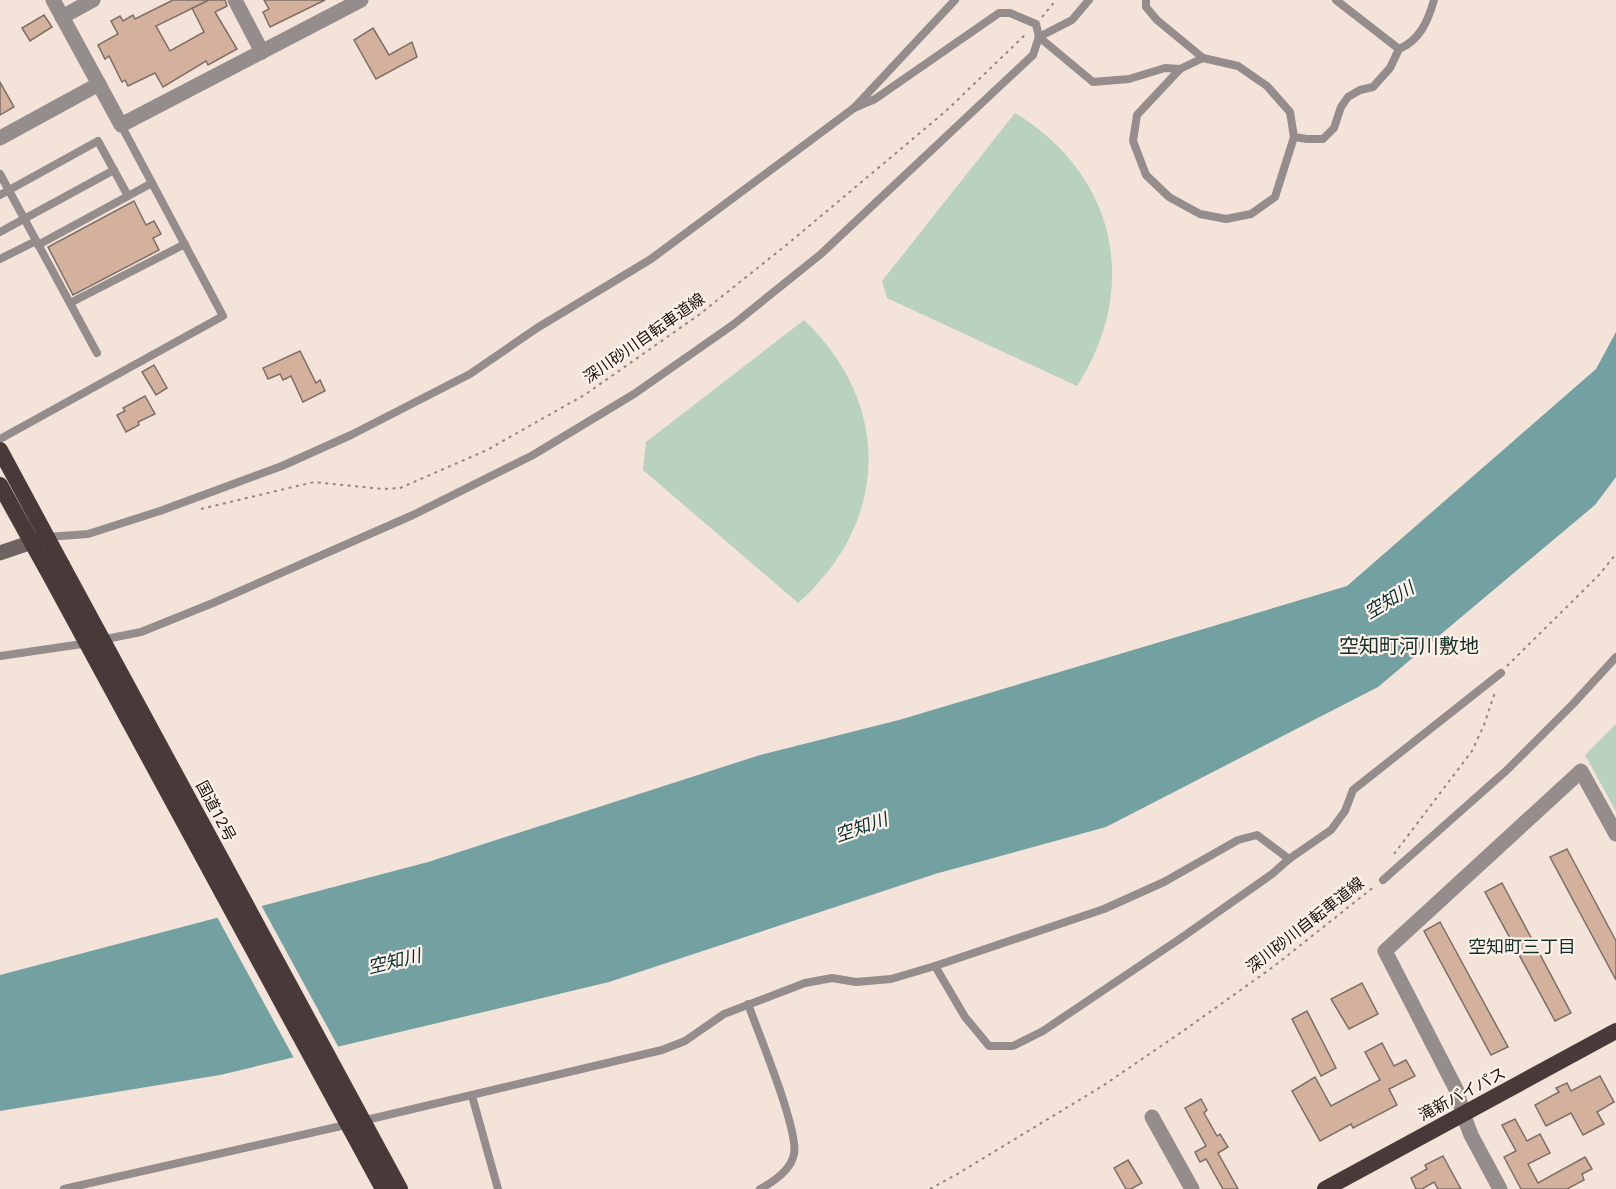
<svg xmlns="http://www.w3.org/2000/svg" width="1616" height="1189" viewBox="0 0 1616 1189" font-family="Roboto,'Noto Sans JP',sans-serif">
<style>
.green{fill:#b8d2bf}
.water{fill:#73a1a2}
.pier{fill:#f3e3d9}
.building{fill:#d3b19c;stroke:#7d6f66;stroke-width:1.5}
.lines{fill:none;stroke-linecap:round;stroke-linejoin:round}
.path{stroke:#938780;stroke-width:2;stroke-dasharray:3 4.5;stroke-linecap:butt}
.service{stroke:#958d8c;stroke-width:8}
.minor{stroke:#958d8c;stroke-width:15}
.tertiary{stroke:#958d8c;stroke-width:15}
.secondary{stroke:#6f6362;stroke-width:15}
.trunk{stroke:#483a38;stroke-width:16}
.trunk-bridge{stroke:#483a38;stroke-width:16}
.labels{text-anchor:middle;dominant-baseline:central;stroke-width:4.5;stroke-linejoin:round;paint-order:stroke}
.street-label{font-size:16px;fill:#1b1512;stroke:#fef1e9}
.water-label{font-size:18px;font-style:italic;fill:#033234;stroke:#fef1e9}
.neighbourhood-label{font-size:18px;fill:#133128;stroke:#fef1e9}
.quarter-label{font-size:20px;fill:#133128;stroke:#fef1e9}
</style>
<rect width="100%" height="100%" fill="#f3e3d9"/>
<g class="green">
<path d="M 1015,113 C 1116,175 1141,286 1077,386 L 887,298 L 882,281 Z"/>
<path d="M 804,320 C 892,404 890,522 798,603 L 643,470 L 646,442 Z"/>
<path d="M 1616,724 L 1616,811 L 1585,755 Z"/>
</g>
<path class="water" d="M 1616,332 L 1616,477 L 1595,505 L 1378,687 L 1106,827 L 935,874 L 609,982 L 220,1075 L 0,1111 L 0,975 L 428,862 L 760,755 L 899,720 L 1347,586 L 1596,369 Z"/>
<path class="pier" d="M 260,903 L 340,1050 L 295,1060 L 216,915 Z"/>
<g class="building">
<path d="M 173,0 L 209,0 L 156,26 L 170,51 L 204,32 L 192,8 L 209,0 L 225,0 L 227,6 L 215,12 L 237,49 L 208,65 L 206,61 L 163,87 L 155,73 L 128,86 L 125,80 L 122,82 L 109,56 L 105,59 L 98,45 L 118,34 L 111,21 L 120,16 L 123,21 L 133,15 L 135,19 Z"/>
<path d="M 264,0 L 325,0 L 270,27 L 263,12 L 269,9 Z"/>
<path d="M 44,15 L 52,27 L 30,41 L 22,28 Z"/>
<path d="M 373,28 L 389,55 L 412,42 L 417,57 L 376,79 L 354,40 Z"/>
<path d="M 0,82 L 14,107 L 0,115 Z"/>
<path d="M 134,201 L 146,225 L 154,221 L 161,234 L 153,238 L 159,250 L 73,295 L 48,247 Z"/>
<path d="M 300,351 L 316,383 L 320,380 L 325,391 L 303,402 L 291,376 L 283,380 L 280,374 L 268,379 L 263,368 Z"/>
<path d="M 154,365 L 167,388 L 156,395 L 142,372 Z"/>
<path d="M 145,396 L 155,414 L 138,422 L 139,425 L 126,432 L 117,415 L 125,411 L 123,408 Z"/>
<path d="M 1567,849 L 1616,941 L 1616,980 L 1550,857 Z"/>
<path d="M 1502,883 L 1571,1013 L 1555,1021 L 1485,892 Z"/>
<path d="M 1440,922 L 1508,1047 L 1491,1055 L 1424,931 Z"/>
<path d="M 1362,983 L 1378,1014 L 1349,1029 L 1331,999 Z"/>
<path d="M 1307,1011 L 1336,1068 L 1321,1076 L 1292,1019 Z"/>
<path d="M 1382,1043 L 1394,1066 L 1406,1060 L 1415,1076 L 1389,1089 L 1397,1105 L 1353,1128 L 1351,1124 L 1320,1141 L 1292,1091 L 1315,1077 L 1331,1106 L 1380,1080 L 1365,1052 Z"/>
<path d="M 1600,1076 L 1614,1102 L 1597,1112 L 1604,1124 L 1583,1135 L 1571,1113 L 1546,1126 L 1535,1105 L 1559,1092 L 1556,1088 L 1567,1083 L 1571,1091 Z"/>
<path d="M 1201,1099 L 1207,1110 L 1204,1113 L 1217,1136 L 1220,1134 L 1228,1147 L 1218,1153 L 1238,1189 L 1223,1189 L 1206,1159 L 1200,1162 L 1195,1152 L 1206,1146 L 1185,1108 Z"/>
<path d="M 1515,1119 L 1527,1141 L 1540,1134 L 1550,1153 L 1528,1164 L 1538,1183 L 1585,1157 L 1592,1169 L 1582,1174 L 1584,1180 L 1567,1189 L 1521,1189 L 1504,1157 L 1516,1151 L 1502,1125 Z"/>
<path d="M 1443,1156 L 1461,1189 L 1438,1189 L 1434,1182 L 1422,1189 L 1416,1189 L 1411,1178 L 1427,1169 L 1425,1165 Z"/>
<path d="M 1128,1160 L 1142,1183 L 1131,1189 L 1126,1189 L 1114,1168 Z"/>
</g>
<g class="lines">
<g class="path">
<path d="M 1042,17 L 1056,0"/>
<path d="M 201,509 L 314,482 L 382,489 L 400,488 L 487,450 L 586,394 L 700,314 L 790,242 L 946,111 L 1026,34"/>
<path d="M 1507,666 L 1598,576 L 1616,554"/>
<path d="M 1394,854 L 1472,751 L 1484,725 L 1495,692"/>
<path d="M 930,1189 L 959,1173 L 1104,1085 L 1183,1031 L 1273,967 L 1375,886"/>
</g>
<g class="service">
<path d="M 1146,0 L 1146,7 L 1157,20 L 1203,58"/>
<path d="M 1336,0 L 1399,49"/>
<path d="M 1039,37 L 1093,82 L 1129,79 L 1165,68 L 1180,69"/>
<path d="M 1039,37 L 1072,20 L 1089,0"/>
<path d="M 1203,58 L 1238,66 L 1267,86 L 1290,112 L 1294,137 L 1275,197 L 1251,214 L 1226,219 L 1200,214 L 1169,197 L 1146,175 L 1133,141 L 1137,115 L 1180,69 Z"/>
<path d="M 1294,137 L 1307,139 L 1323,139 L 1334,128 L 1341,107 L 1348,97 L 1360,90 L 1373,87 L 1390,68 L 1399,49 C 1420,40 1428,21 1434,0"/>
<path d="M 0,174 L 97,353"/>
<path d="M 0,195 L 98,141 L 128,196"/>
<path d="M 0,232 L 114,170"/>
<path d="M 38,245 L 152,183"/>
<path d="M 0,259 L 36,241"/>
<path d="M 70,303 L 185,244"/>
<path d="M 0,439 L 223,316 L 121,125"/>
<path d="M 47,537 L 88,534 L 160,511 L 282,466 L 351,435 L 470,374 L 537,328 L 651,259 L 854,108 L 955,0"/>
<path d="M 101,640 L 141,632 L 213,603 L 413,515 L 533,455 L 634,394 L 734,324 L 821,254 L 1033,55 L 1039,37 L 1036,24 L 1010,13 L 999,13 L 875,99 L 854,108"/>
<path d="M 0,656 L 89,643"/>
<path d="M 1383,880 L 1507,770 L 1573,704 L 1616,657"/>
<path d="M 935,966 L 965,1017 L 989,1046 L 1013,1046 L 1043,1031 L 1181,938 L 1272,874 L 1289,859 L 1331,830 L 1345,811 L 1353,790 L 1501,673"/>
<path d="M 748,1004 C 758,1032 799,1130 794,1154 C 791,1170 773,1182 760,1189"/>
<path d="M 472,1096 L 498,1189"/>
<path d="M 362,1121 L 662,1050 L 685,1041 L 724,1014 L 805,983 L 832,978 L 856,982 L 891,979 L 935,966 L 1104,909 L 1164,882 L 1238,840 L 1257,835 L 1289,859"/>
<path d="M 64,1189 L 350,1124"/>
</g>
<g class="minor">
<path d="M 53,0 L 121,125 L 361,0"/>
<path d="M 235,0 L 262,52"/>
<path d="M 62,17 L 93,0"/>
<path d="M 1463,1114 L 1457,1091 L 1385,951 L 1581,771 L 1616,834"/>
<path d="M 1152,1117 L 1192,1189"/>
</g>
<g class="tertiary">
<path d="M 0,138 L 99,84"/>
<path d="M 1463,1114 L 1471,1135 L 1500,1189"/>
</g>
<path class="secondary" d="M 0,553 L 41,539"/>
<g class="trunk">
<path d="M 0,450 L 62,565"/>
<path d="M 0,485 L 46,568"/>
<path d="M 1325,1189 L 1616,1031"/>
</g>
<g class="trunk-bridge">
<path d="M 62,565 L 400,1189"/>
<path d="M 46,568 L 383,1189"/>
</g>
</g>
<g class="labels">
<g class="street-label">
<text transform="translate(644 338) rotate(-35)">深川砂川自転車道線</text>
<text transform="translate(216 811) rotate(62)">国道12号</text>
<text transform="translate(1305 925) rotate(-38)">深川砂川自転車道線</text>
<text transform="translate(1462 1094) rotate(-28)">滝新バイパス</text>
</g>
<g class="water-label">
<text transform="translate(1389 600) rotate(-31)">空知川</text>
<text transform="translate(861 827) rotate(-19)">空知川</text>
<text transform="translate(394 961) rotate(-13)">空知川</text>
</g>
<g class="neighbourhood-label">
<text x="1522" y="946">空知町三丁目</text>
</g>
<g class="quarter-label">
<text x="1409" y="646">空知町河川敷地</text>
</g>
</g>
</svg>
